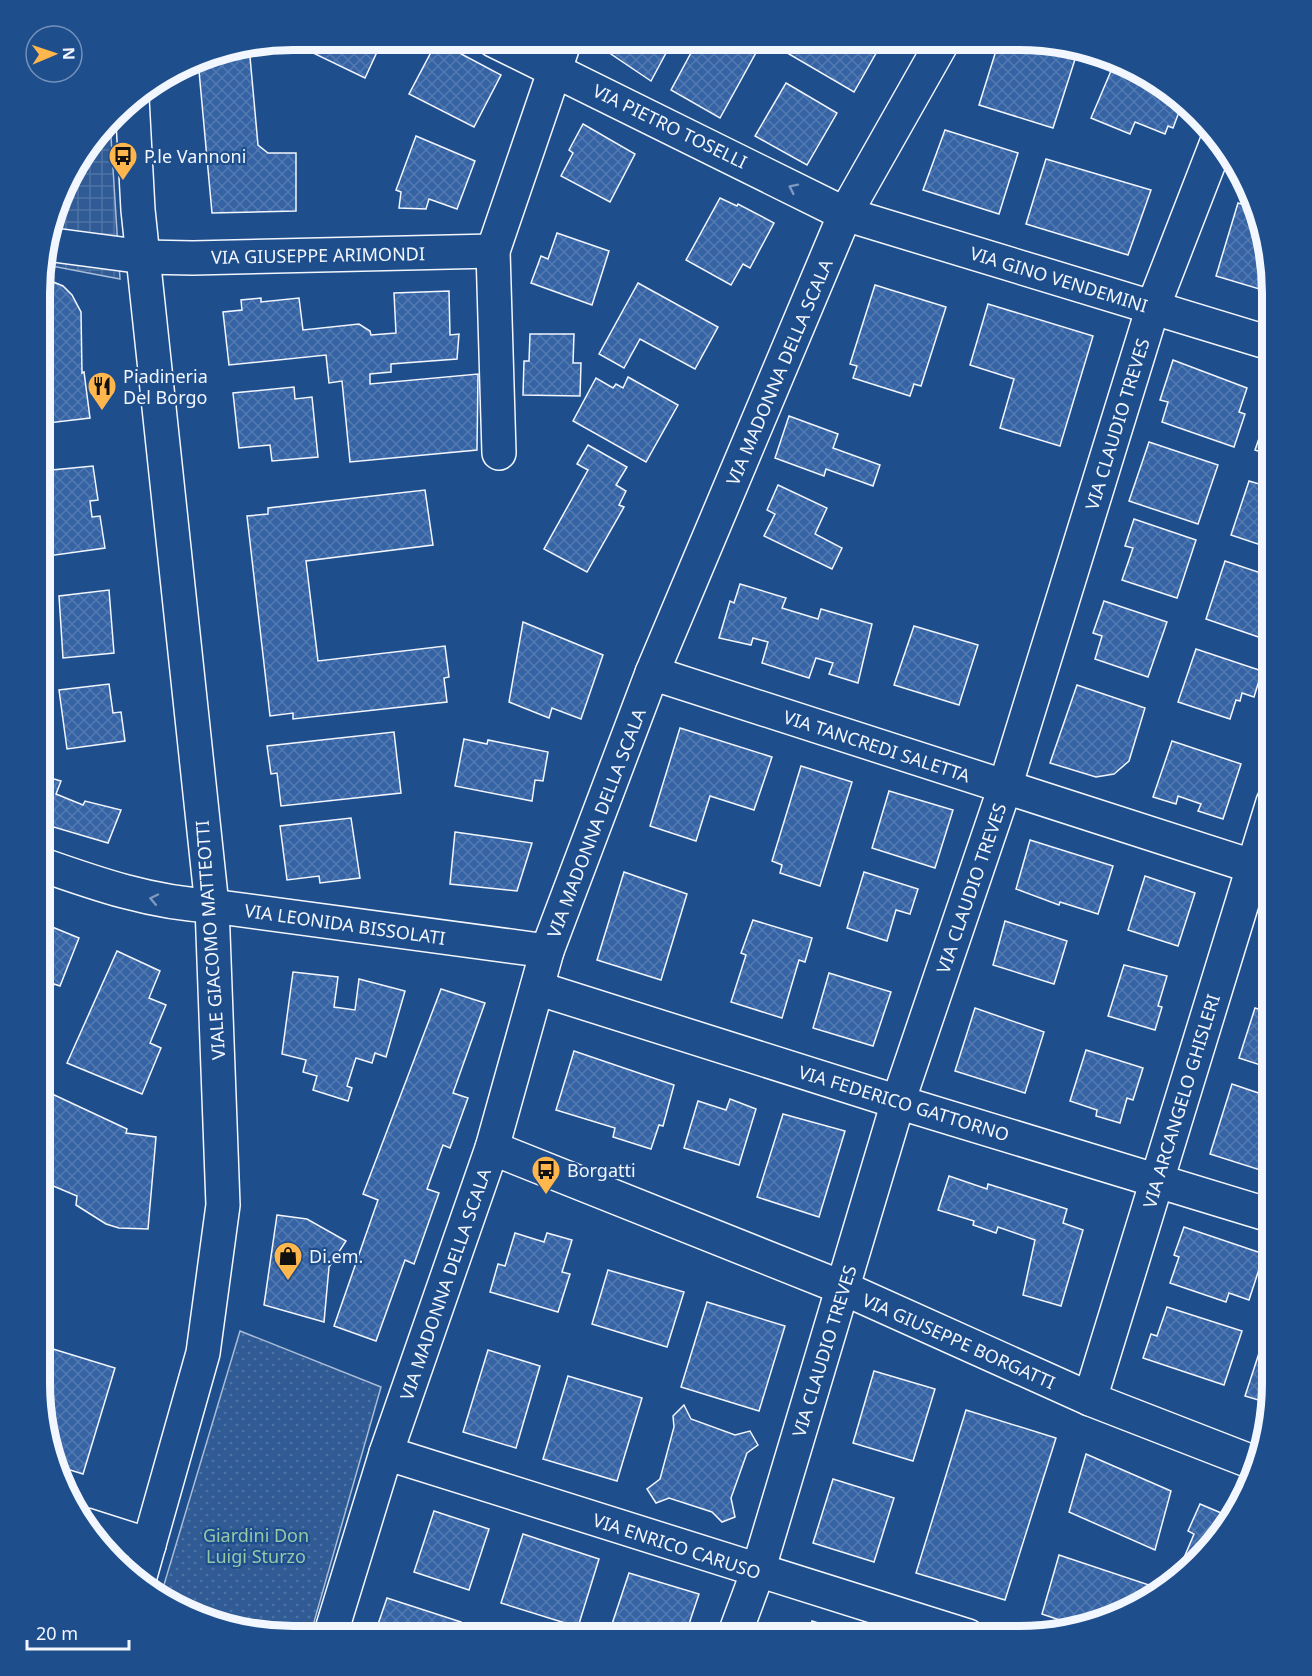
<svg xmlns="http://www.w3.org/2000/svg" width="1312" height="1676" viewBox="0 0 1312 1676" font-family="'Noto Sans',sans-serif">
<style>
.green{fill:url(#green-dots);stroke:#a8bbd7;stroke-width:1.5}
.plaza{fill:url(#plaza-grid);stroke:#a8bbd7;stroke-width:1.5}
.building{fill:url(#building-cross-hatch);stroke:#f2f6ff;stroke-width:1.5}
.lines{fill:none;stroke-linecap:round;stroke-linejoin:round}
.minor-casing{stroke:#f2f6ff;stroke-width:36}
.major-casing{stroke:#f2f6ff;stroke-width:36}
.minor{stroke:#1f4e8c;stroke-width:33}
.major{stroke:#1f4e8c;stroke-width:33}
.oneway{stroke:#7e9ac0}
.labels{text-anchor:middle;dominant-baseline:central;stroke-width:4.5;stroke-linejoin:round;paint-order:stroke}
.street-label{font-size:18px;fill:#f2f6ff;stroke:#1f4e8c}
.poi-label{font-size:18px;fill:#f2f6ff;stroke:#1f4e8c;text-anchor:start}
.park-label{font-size:18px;fill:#97c8a6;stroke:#1f4e8c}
.rim{fill:none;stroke:#f2f6ff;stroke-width:8}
</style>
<defs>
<pattern id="green-dots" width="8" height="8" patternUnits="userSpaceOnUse" patternTransform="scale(1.5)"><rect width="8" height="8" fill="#305b95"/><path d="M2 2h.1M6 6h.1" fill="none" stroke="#4e73a5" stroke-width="1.8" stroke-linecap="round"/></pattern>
<pattern id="plaza-grid" width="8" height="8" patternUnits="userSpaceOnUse" patternTransform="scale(1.5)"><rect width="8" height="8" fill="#305b95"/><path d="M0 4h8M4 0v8" fill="none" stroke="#4e73a5"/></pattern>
<pattern id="building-cross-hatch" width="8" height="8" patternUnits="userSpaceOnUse" patternTransform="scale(1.5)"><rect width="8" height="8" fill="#3563a3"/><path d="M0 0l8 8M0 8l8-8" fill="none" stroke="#537ab1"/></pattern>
</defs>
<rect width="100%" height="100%" fill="#1f4e8c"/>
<path class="green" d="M 240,1331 L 381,1387 L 310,1636 L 275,1636 L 211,1624 L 160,1598 Z"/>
<path class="plaza" d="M 110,121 L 120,279 L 41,264 L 73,166 Z"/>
<g class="building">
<path d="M 320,39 L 383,39 L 365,78 L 313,53 Z"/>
<path d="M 606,40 L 673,40 L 651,81 L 602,48 Z"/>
<path d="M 698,40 L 714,48 L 718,40 L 742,40 L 758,49 L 720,118 L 671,90 Z"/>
<path d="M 787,40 L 883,41 L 854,92 L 782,50 Z"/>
<path d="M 437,41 L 501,75 L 474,127 L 409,94 Z"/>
<path d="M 999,41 L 1053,41 L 1078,50 L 1053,128 L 979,105 Z"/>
<path d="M 249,46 L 258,145 L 268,153 L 296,153 L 296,211 L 212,213 L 198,60 L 210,53 Z"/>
<path d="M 1114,64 L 1161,82 L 1182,104 L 1173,128 L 1168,126 L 1165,134 L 1135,122 L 1130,134 L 1091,118 Z"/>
<path d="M 786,83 L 837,113 L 807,165 L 755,136 Z"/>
<path d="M 583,124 L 635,154 L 610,202 L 561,176 L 573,153 L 569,150 Z"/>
<path d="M 945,130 L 1018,153 L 999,214 L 923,190 Z"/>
<path d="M 416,136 L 475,161 L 457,209 L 429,199 L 426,209 L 399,208 L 401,192 L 396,190 Z"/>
<path d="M 1046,159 L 1151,190 L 1128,255 L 1026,224 Z"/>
<path d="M 720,198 L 737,206 L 738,204 L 774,223 L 750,268 L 743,264 L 731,285 L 686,260 Z"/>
<path d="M 1238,203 L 1257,209 L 1264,227 L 1273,293 L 1216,276 Z"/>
<path d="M 557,233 L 609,251 L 592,305 L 531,283 L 541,256 L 548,259 Z"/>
<path d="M 41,277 L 63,286 L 72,295 L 81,312 L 82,373 L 84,372 L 90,418 L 48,423 L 41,371 Z"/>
<path d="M 638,283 L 718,327 L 695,369 L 640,339 L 624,368 L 599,354 Z"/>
<path d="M 875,285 L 946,307 L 921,386 L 914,384 L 910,396 L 853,378 L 857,366 L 850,364 Z"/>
<path d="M 449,291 L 450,335 L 459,334 L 457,359 L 391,364 L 391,372 L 370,374 L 370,384 L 478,374 L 477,450 L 350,462 L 342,381 L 329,383 L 326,355 L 229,365 L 223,312 L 242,310 L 241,300 L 261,298 L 261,302 L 299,298 L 303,330 L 359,324 L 370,331 L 371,335 L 396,333 L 394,293 Z"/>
<path d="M 988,304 L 1093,336 L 1060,446 L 1000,428 L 1014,379 L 970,365 Z"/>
<path d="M 530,334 L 574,334 L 573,363 L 581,363 L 580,396 L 523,395 L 524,361 L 529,361 Z"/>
<path d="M 1173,360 L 1247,388 L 1239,412 L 1245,414 L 1234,447 L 1162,422 L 1168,402 L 1160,400 Z"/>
<path d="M 628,377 L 678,405 L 646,462 L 573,421 L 596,378 L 613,388 L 616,384 L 623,388 Z"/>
<path d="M 294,387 L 295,399 L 312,397 L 318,457 L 272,461 L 270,445 L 239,448 L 233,393 Z"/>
<path d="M 1273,398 L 1273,456 L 1255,450 Z"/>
<path d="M 789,416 L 838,434 L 833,448 L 880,465 L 873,486 L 826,469 L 824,476 L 775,458 Z"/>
<path d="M 1149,442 L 1218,465 L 1198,524 L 1129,501 Z"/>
<path d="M 588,445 L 627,467 L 616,485 L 626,491 L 619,505 L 624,507 L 587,572 L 544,549 L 588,470 L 577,464 Z"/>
<path d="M 93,466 L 98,500 L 90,501 L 92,517 L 100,516 L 105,548 L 48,556 L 41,498 L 41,471 Z"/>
<path d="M 1249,481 L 1273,488 L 1273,549 L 1231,535 Z"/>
<path d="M 778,485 L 827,508 L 815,534 L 842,548 L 832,569 L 764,536 L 775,514 L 767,510 Z"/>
<path d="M 425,490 L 433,545 L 306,561 L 318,661 L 445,646 L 449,677 L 444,678 L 447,702 L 293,719 L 293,713 L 270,716 L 247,516 L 268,514 L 268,508 Z"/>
<path d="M 1134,519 L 1196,540 L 1177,598 L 1122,580 L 1133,548 L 1125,546 Z"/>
<path d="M 1225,561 L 1273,577 L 1273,642 L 1206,619 Z"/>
<path d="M 740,584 L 786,598 L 782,608 L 818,619 L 821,609 L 872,624 L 858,683 L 829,674 L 833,663 L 816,658 L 809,678 L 762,663 L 768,642 L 753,638 L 751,645 L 719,638 L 730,601 L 734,603 Z"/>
<path d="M 109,590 L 114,653 L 63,658 L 59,596 Z"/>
<path d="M 1104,601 L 1167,622 L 1148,677 L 1095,659 L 1102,636 L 1093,633 Z"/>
<path d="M 523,622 L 603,655 L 581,719 L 552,708 L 549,718 L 509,702 Z"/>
<path d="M 914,626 L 978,645 L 959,705 L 894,685 Z"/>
<path d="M 1196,649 L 1262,671 L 1254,697 L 1242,693 L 1240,701 L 1236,700 L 1230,719 L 1178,702 Z"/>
<path d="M 109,684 L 113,713 L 121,712 L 125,741 L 67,749 L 59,690 Z"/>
<path d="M 1077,685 L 1145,708 L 1129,761 L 1114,774 L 1096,777 L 1050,763 Z"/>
<path d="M 680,728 L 772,757 L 754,810 L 710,796 L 696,841 L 650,826 Z"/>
<path d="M 394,732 L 401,793 L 281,806 L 277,773 L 271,774 L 267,746 Z"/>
<path d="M 464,739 L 487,744 L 488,740 L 548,752 L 543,781 L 535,780 L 532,801 L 455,786 Z"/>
<path d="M 1172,741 L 1241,764 L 1223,819 L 1198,811 L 1201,804 L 1178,796 L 1176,804 L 1153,797 Z"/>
<path d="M 801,766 L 852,782 L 820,886 L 780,873 L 782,865 L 772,861 Z"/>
<path d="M 40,775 L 61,781 L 56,794 L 83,805 L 85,801 L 121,810 L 108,843 L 40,823 Z"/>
<path d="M 889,791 L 953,810 L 935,868 L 872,848 Z"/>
<path d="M 351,818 L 360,878 L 320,883 L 319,876 L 287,880 L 280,826 Z"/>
<path d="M 455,832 L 532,843 L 517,891 L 450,884 Z"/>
<path d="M 1030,840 L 1113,866 L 1098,914 L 1060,902 L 1059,905 L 1016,889 Z"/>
<path d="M 624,872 L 687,894 L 661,980 L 597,960 Z"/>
<path d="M 864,872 L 918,889 L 910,914 L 896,910 L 887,941 L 847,928 Z"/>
<path d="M 1145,876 L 1195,893 L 1178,946 L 1128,930 Z"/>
<path d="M 753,920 L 812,938 L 805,962 L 799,960 L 782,1018 L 731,1002 L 746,955 L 741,953 Z"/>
<path d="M 1005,921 L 1067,941 L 1054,984 L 993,965 Z"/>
<path d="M 40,922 L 79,938 L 60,986 L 54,984 L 47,1002 L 40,999 Z"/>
<path d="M 117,951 L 160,971 L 149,998 L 166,1005 L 150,1043 L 161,1048 L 142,1094 L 67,1063 Z"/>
<path d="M 1124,965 L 1167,976 L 1158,1006 L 1162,1007 L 1155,1030 L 1108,1016 Z"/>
<path d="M 293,972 L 338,977 L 334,1007 L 355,1010 L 359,979 L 405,991 L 386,1057 L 375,1053 L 372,1063 L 356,1058 L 347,1086 L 352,1088 L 348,1101 L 313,1090 L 317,1076 L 303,1072 L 306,1060 L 282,1054 Z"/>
<path d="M 829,973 L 891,992 L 873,1046 L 813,1028 Z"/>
<path d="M 441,989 L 485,1003 L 453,1093 L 468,1098 L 450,1148 L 443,1145 L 427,1189 L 439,1193 L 414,1264 L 405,1260 L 376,1341 L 334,1326 L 378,1200 L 363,1194 Z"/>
<path d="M 975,1008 L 1044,1032 L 1025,1093 L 955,1071 Z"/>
<path d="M 1255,1008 L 1273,1014 L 1273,1069 L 1239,1058 Z"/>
<path d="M 1086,1050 L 1143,1068 L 1133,1100 L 1127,1098 L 1120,1123 L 1096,1116 L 1097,1110 L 1070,1101 Z"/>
<path d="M 574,1051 L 674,1085 L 663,1126 L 659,1125 L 651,1149 L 613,1137 L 615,1128 L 556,1110 Z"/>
<path d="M 1232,1084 L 1273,1098 L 1273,1174 L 1210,1154 Z"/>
<path d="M 50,1093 L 127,1129 L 126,1133 L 156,1137 L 148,1229 L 119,1228 L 106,1224 L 76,1205 L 77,1196 L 39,1180 L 40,1118 Z"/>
<path d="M 730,1099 L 756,1109 L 739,1165 L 684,1148 L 698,1101 L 726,1110 Z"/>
<path d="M 783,1114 L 845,1131 L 819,1217 L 757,1197 Z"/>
<path d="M 949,1176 L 987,1189 L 988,1184 L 1067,1209 L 1063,1223 L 1083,1230 L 1061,1306 L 1023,1295 L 1035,1240 L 998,1227 L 996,1233 L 973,1225 L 974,1221 L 938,1210 Z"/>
<path d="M 277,1215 L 307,1219 L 346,1241 L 329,1267 L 324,1322 L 264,1305 Z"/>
<path d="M 1184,1227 L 1264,1254 L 1249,1300 L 1229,1293 L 1226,1302 L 1170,1283 L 1179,1257 L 1174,1255 Z"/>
<path d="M 515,1233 L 544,1242 L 547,1233 L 572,1240 L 562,1272 L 570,1274 L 558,1312 L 490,1292 L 498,1264 L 505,1266 Z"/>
<path d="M 608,1270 L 684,1292 L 667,1347 L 592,1324 Z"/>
<path d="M 707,1302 L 785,1326 L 759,1411 L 681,1387 Z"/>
<path d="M 1167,1307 L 1242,1331 L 1224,1385 L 1143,1358 L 1151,1334 L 1157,1336 Z"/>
<path d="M 1263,1341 L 1273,1344 L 1272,1404 L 1245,1396 Z"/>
<path d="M 53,1349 L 115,1368 L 83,1474 L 54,1465 L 48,1449 L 40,1392 Z"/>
<path d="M 488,1350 L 540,1366 L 516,1448 L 463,1432 Z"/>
<path d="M 874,1371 L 935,1389 L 913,1461 L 853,1443 Z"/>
<path d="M 568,1376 L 642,1398 L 617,1481 L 543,1459 Z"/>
<path d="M 684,1405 L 691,1419 L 735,1435 L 750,1431 L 758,1445 L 747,1453 L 731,1498 L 735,1517 L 722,1522 L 712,1512 L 669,1498 L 656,1503 L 647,1489 L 660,1479 L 674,1427 L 673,1416 Z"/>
<path d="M 966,1410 L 1056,1438 L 1005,1600 L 916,1573 Z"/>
<path d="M 1086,1454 L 1171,1491 L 1155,1550 L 1069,1512 Z"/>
<path d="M 833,1479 L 894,1498 L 874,1562 L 813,1543 Z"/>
<path d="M 1200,1504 L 1233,1518 L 1231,1524 L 1185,1567 L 1181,1565 L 1194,1534 L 1188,1531 Z"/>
<path d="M 434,1511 L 489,1529 L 469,1590 L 414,1572 Z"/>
<path d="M 523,1534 L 599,1559 L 578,1627 L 501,1603 Z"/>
<path d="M 1059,1555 L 1161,1589 L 1146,1603 L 1074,1625 L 1042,1614 Z"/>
<path d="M 629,1573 L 699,1594 L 685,1636 L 620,1636 L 609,1633 Z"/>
<path d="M 387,1598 L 461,1622 L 456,1636 L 374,1636 Z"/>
<path d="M 812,1621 L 859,1636 L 807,1636 Z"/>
</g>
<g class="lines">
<g class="minor-casing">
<g id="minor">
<path d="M 493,40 L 845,214 L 1273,344"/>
<path d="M 46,244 L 144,257 L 193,258 L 493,251"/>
<path d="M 499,453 L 493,251 L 565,40"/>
<path d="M 652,673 L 1273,873"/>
<path d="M 40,864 C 97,884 151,903 212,906 L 547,951"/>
<path d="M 537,988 L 898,1102 L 1273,1216"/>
<path d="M 492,1148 L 843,1288 L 1090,1399 L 1260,1465"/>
<path d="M 1090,1399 L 1273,802"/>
<path d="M 386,1453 L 968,1636"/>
<path d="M 86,1525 L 149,1545"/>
<path d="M 330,1636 L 386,1453 L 492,1148 L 547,951 L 652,673 L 845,214 L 943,41"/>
<path d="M 734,1636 L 758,1571 L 898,1102 L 1005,787 L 1153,307 L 1217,142"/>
</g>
</g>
<g class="major-casing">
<path id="major" d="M 132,98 L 138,210 L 212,906 L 223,1205 L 203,1353 L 139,1580"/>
</g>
<use href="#minor" class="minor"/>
<use href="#major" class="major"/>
</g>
<defs><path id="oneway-chevron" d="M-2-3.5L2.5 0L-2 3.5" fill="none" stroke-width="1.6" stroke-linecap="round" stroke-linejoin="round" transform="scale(1.5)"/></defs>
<g class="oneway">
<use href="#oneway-chevron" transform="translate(793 188) rotate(-154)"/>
<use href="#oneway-chevron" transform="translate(154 899) rotate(-168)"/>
</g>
<defs>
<g id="bus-pin" transform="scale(1.5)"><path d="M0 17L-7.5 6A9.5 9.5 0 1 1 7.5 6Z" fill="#ffb74d" stroke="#1f4e8c"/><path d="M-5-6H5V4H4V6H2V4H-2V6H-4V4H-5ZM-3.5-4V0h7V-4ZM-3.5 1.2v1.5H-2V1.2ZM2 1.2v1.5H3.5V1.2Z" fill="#111"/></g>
<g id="restaurant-pin" transform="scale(1.5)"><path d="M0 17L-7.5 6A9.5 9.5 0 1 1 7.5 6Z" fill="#ffb74d" stroke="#1f4e8c"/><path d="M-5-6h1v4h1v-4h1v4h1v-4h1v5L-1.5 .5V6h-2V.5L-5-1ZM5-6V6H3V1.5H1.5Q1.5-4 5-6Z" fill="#111"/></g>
<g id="shop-pin" transform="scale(1.5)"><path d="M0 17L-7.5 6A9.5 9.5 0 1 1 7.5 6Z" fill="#ffb74d" stroke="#1f4e8c"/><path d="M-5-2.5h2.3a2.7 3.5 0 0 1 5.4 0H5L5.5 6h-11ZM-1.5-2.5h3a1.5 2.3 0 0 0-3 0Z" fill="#111"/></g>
</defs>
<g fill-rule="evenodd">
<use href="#bus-pin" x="123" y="156"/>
<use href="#restaurant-pin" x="102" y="386"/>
<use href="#bus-pin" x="546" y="1170"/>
<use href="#shop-pin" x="288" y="1256"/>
</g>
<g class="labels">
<g class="street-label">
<text transform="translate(670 126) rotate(26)">VIA PIETRO TOSELLI</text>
<text transform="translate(318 255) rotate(-1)">VIA GIUSEPPE ARIMONDI</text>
<text transform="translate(1059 279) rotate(17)">VIA GINO VENDEMINI</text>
<text transform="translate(779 372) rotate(-67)">VIA MADONNA DELLA SCALA</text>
<text transform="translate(1117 424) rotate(-73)">VIA CLAUDIO TREVES</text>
<text transform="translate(877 746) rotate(18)">VIA TANCREDI SALETTA</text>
<text transform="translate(596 823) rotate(-69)">VIA MADONNA DELLA SCALA</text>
<text transform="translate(971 888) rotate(-71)">VIA CLAUDIO TREVES</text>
<text transform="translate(345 924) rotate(8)">VIA LEONIDA BISSOLATI</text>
<text transform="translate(210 940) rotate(-94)">VIALE GIACOMO MATTEOTTI</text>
<text transform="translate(1181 1101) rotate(-73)">VIA ARCANGELO GHISLERI</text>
<text transform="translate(904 1103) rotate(17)">VIA FEDERICO GATTORNO</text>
<text transform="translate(445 1284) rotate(-71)">VIA MADONNA DELLA SCALA</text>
<text transform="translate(959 1341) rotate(24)">VIA GIUSEPPE BORGATTI</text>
<text transform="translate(824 1351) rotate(-73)">VIA CLAUDIO TREVES</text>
<text transform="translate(677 1546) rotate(18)">VIA ENRICO CARUSO</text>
</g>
<g class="poi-label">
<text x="144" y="156">P.le Vannoni</text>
<text x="123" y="376">Piadineria<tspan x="123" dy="21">Del Borgo</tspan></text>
<text x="567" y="1170">Borgatti</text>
<text x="309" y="1256">Di.em.</text>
</g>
<g class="park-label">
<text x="256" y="1535">Giardini Don<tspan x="256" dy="21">Luigi Sturzo</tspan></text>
</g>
</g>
<path d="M0 0H1312V1676H0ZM293 50H1019A243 243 0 0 1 1262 293V1383A243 243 0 0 1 1019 1626H293A243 243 0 0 1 50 1383V293A243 243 0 0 1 293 50Z" fill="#1f4e8c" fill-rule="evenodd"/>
<path class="rim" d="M293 50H1019A243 243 0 0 1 1262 293V1383A243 243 0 0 1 1019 1626H293A243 243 0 0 1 50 1383V293A243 243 0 0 1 293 50Z"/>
<g transform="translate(54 54) rotate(88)"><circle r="28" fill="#1f4e8c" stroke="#7391ba" stroke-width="1.5"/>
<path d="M0-4.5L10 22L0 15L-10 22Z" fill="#ffb74d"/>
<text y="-9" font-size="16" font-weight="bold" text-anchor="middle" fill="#f2f6ff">N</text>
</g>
<path d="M27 1640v9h102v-9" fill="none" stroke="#f2f6ff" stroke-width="3"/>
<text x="36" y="1640" font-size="18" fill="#f2f6ff" stroke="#1f4e8c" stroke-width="4.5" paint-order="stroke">20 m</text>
</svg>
